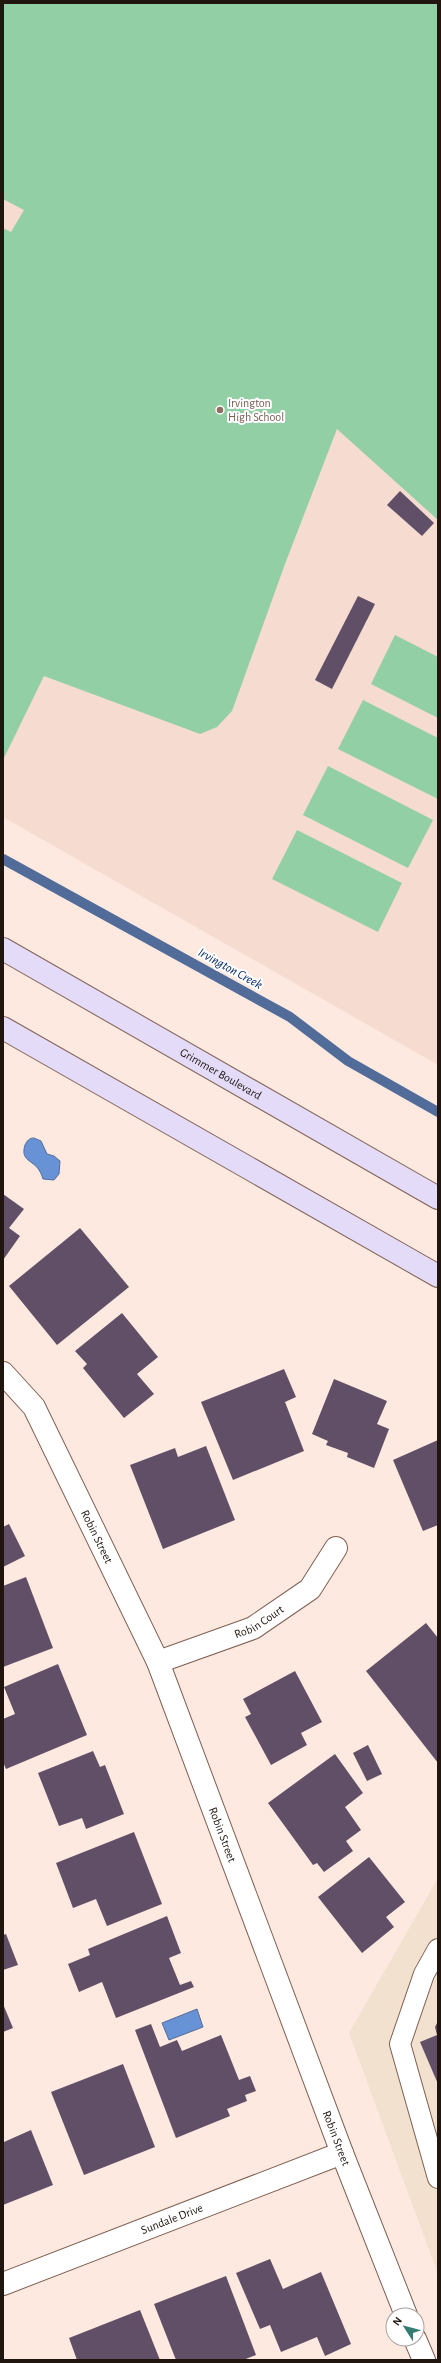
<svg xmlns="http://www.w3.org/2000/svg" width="441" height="2363" viewBox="0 0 441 2363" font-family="'Alegreya Sans',sans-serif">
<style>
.commercial{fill:#f2e1cf}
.built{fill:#f5dbd0}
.green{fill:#93cfa5}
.water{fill:#6892d6;stroke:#526c9a}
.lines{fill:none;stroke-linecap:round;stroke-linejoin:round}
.stream{stroke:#526c9a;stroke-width:10}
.building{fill:#604f67}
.service-casing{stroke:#7f6054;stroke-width:22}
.minor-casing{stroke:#7f6054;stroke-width:24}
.secondary-casing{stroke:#7f6054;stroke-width:24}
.service{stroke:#fff;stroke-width:20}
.minor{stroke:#fff;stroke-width:22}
.secondary{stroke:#e4dbf8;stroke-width:22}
.education-dot{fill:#8d6e63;stroke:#fff;stroke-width:1.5}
.labels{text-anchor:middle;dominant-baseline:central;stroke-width:4;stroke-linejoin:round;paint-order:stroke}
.education-label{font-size:12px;fill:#785e54;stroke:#fff;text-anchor:start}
.street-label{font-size:12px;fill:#20150f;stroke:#fff}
.water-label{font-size:13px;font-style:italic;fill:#052b67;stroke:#fff}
</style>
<rect width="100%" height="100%" fill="#fee9e0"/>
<path class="commercial" d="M 438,1878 L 438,2274 L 349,2033 Z"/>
<path class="built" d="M 3,3 L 438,3 L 438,1065 L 3,817 Z"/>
<g class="green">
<path d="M 3,3 L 438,3 L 438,520 L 337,429 L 285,564 L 232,711 L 217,727 L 200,734 L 44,676 L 3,760 L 3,228 L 11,232 L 24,210 L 3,199 Z"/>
<path d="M 395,635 L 438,657 L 438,718 L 371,684 Z"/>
<path d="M 363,700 L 438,738 L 438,799 L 338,749 Z"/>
<path d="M 328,766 L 433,820 L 408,868 L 303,815 Z"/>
<path d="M 297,830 L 402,883 L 378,932 L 272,879 Z"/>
</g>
<g class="water">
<path d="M 34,1138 L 41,1141 L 47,1154 L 54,1156 L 60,1161 L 59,1174 L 54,1180 L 43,1179 C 42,1176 41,1173 39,1170 C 33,1160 20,1161 25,1145 C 27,1141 29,1138 34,1138 Z"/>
<path d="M 197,2009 L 203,2027 L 169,2040 L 162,2023 Z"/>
</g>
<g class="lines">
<path class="stream" d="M 3,859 L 290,1017 L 348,1061 L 438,1112"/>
</g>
<g class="building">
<path d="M 400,491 L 434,523 L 422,536 L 387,505 Z"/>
<path d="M 358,596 L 375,604 L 332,689 L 315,680 Z"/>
<path d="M 3,1194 L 24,1209 L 9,1228 L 20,1236 L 3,1260 Z"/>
<path d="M 80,1228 L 129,1287 L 57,1345 L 9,1286 Z"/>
<path d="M 122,1313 L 158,1357 L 137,1374 L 154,1394 L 124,1418 L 83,1368 L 87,1364 L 75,1351 Z"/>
<path d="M 284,1369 L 296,1397 L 285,1402 L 304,1451 L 233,1480 L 201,1402 Z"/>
<path d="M 334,1379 L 387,1401 L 377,1424 L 389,1429 L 374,1468 L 347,1457 L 348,1453 L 326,1445 L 328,1441 L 312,1434 Z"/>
<path d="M 438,1440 L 438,1525 L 423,1531 L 393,1460 Z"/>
<path d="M 206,1446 L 235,1520 L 163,1549 L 130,1465 L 175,1448 L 178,1457 Z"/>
<path d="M 9,1524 L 25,1556 L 3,1567 L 3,1527 Z"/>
<path d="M 26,1577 L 53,1648 L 3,1667 L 3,1586 Z"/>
<path d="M 426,1623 L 438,1638 L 438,1763 L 366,1671 Z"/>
<path d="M 58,1664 L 87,1735 L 6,1769 L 3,1762 L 3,1719 L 15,1714 L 4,1687 Z"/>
<path d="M 295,1671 L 322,1722 L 301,1733 L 307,1745 L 271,1765 L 245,1717 L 251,1714 L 243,1699 Z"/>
<path d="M 368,1745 L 382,1774 L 367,1781 L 353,1753 Z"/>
<path d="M 93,1751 L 100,1767 L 105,1765 L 124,1814 L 86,1829 L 82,1818 L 59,1826 L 38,1773 Z"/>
<path d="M 335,1754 L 363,1793 L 345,1807 L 361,1830 L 346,1841 L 353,1851 L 324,1872 L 317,1863 L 313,1865 L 268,1803 Z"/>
<path d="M 134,1832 L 162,1904 L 107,1926 L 96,1899 L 73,1908 L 56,1863 Z"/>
<path d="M 369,1857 L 405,1902 L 386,1917 L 394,1927 L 362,1953 L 318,1897 Z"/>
<path d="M 167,1916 L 181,1953 L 169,1958 L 180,1985 L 191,1981 L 194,1987 L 116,2018 L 102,1982 L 79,1992 L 68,1964 L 90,1955 L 88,1949 Z"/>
<path d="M 6,1934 L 18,1965 L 3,1970 L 3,1935 Z"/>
<path d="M 3,2004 L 13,2028 L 3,2032 Z"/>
<path d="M 438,2021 L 438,2084 L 420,2042 L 437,2035 L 435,2027 Z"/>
<path d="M 151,2024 L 160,2047 L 177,2040 L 182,2051 L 221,2035 L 239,2080 L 250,2076 L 256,2091 L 245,2095 L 247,2101 L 227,2109 L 230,2116 L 176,2138 L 135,2030 Z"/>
<path d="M 123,2064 L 155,2147 L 84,2175 L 51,2092 Z"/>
<path d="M 31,2130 L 53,2185 L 3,2205 L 3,2138 L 4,2142 Z"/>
<path d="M 270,2259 L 283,2289 L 321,2272 L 351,2344 L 325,2356 L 317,2337 L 281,2352 L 270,2325 L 260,2329 L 236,2273 Z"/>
<path d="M 226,2276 L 256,2355 L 243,2360 L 176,2360 L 154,2304 Z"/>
<path d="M 140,2310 L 160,2360 L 77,2360 L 69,2338 Z"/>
</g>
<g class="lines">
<g class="service-casing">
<path id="service" d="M 438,1949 L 424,1974 L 400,2044 L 438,2178"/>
</g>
<g class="minor-casing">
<g id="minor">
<path id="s1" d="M 3,1373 L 34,1407 L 158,1662 L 342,2153 L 406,2315"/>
<path id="s2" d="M 158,1662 L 253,1628 L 310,1589 L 336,1548"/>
<path id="s3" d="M 3,2284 L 342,2153"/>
<path d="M 415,2339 L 424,2360"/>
</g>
</g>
<g class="secondary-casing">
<g id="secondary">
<path id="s4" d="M 3,949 L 438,1198"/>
<path d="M 3,1028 L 438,1276"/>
</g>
</g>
<use href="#service" class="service"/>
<use href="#minor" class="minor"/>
<use href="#secondary" class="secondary"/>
</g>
<circle class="education-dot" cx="220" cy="410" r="4"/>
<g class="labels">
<g class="education-label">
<text x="228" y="403">Irvington<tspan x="228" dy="14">High School</tspan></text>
</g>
<g class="street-label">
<text stroke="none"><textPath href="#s4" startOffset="251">Grimmer Boulevard</textPath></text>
<text stroke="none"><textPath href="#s1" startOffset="190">Robin Street</textPath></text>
<text stroke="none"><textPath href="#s2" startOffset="109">Robin Court</textPath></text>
<text stroke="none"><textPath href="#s1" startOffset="514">Robin Street</textPath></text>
<text stroke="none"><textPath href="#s1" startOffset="838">Robin Street</textPath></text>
<text stroke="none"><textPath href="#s3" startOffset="181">Sundale Drive</textPath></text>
</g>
<g class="water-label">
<text transform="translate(230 969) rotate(29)">Irvington Creek</text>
</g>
</g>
<rect width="441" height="2363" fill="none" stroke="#20150f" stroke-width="8"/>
<g transform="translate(405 2327) rotate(306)"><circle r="19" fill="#ffffff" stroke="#a6a19f"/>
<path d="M0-3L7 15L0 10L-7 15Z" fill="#357c75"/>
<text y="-6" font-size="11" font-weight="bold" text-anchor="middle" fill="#20150f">N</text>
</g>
</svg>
